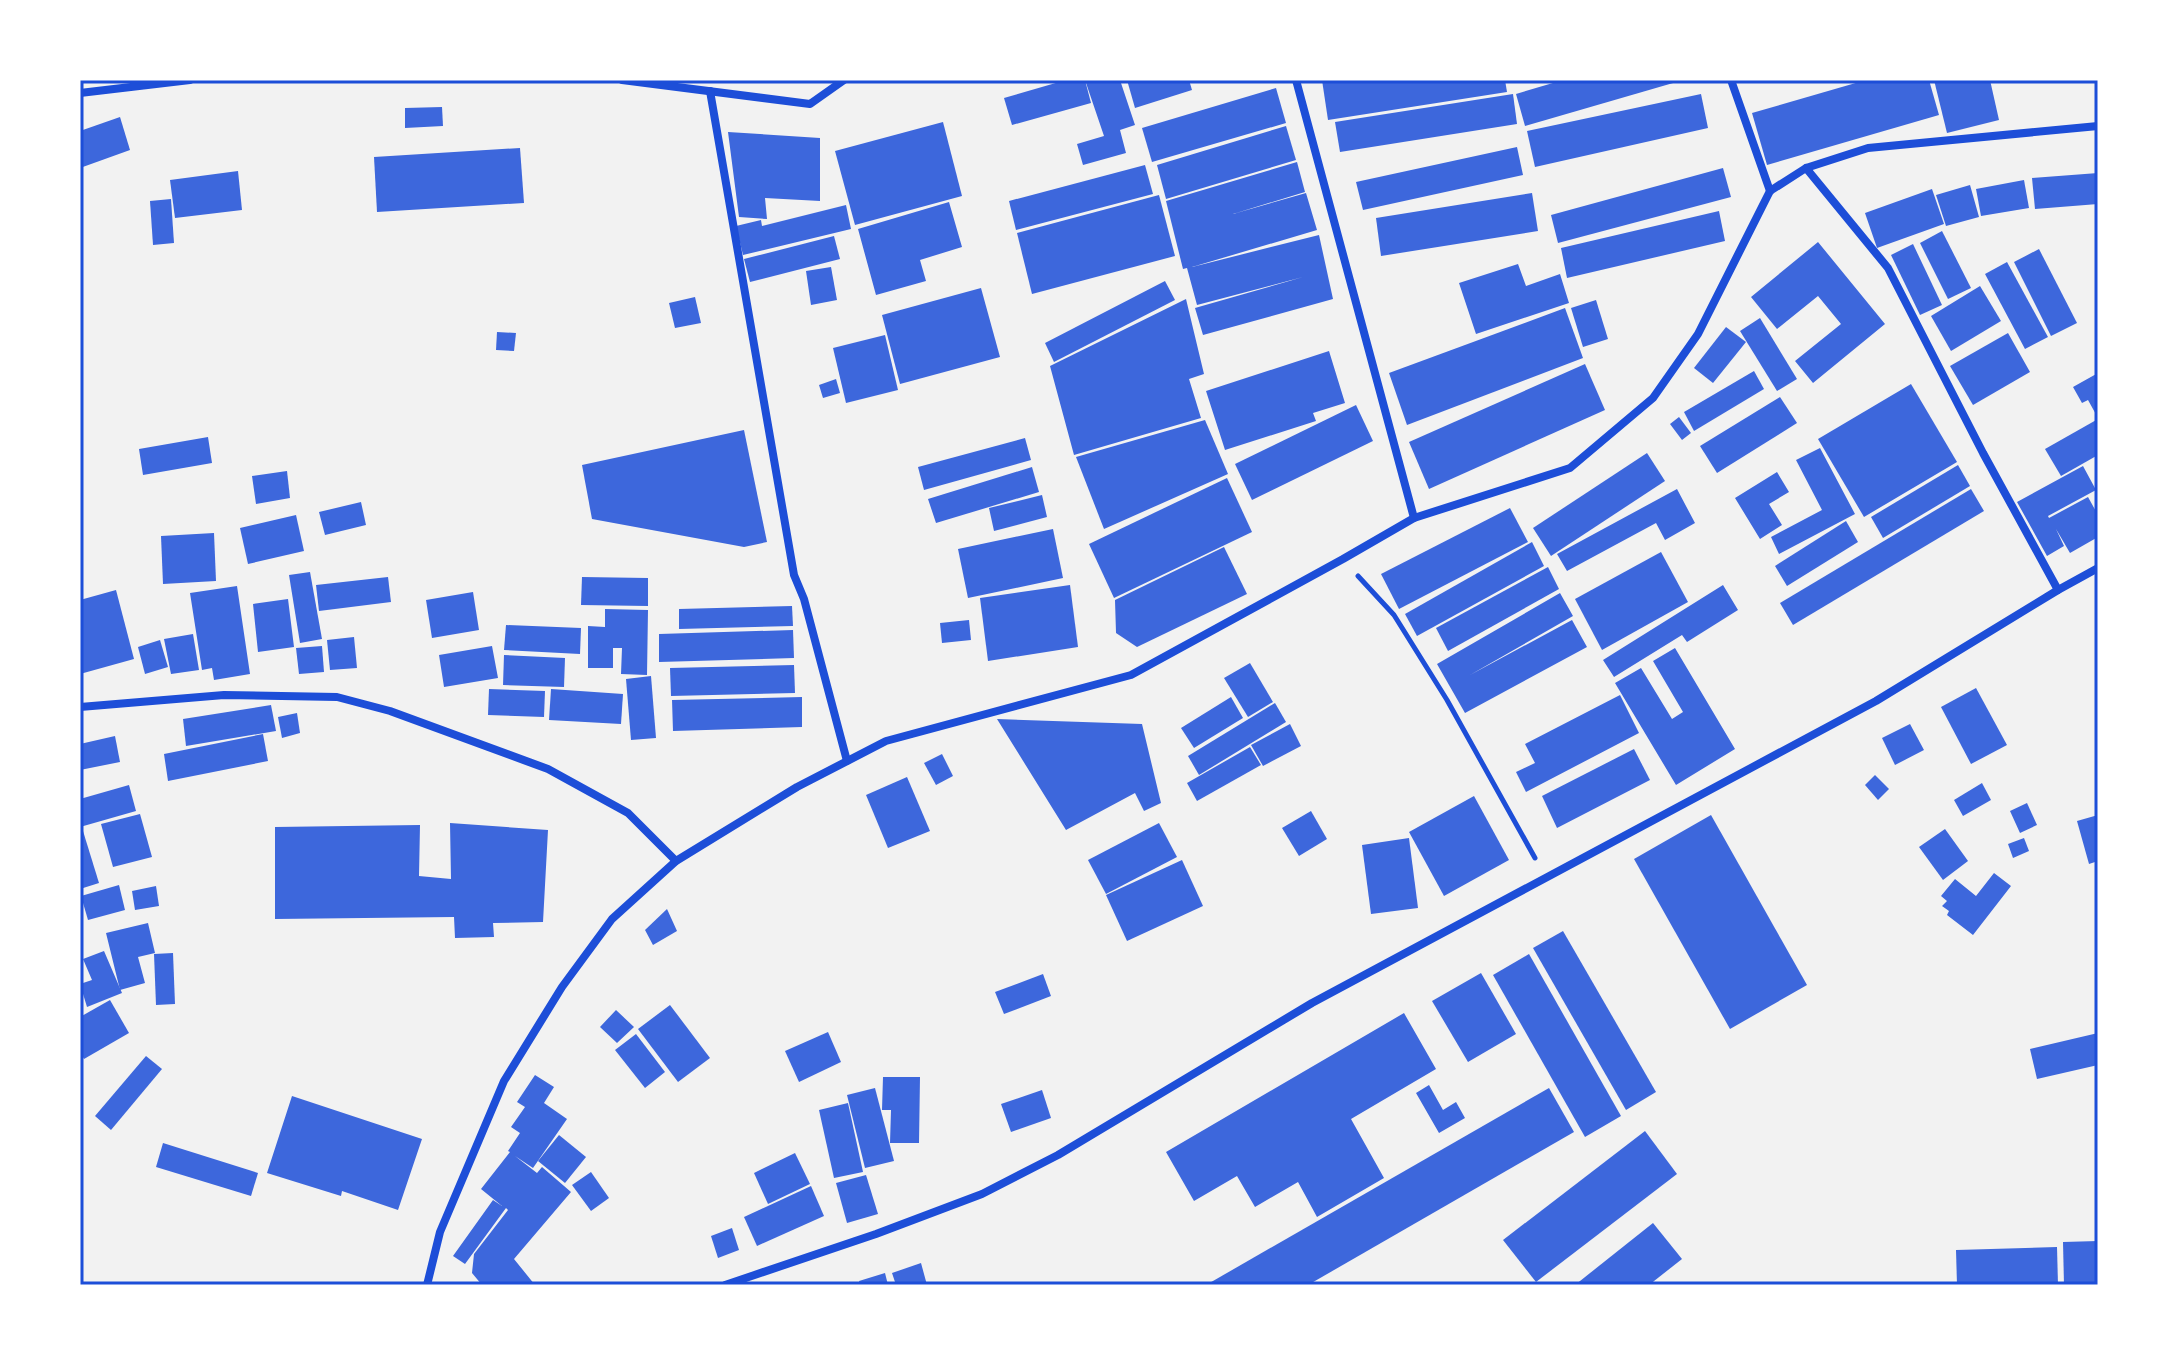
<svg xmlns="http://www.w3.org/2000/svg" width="2178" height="1365" viewBox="0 0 2178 1365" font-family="'Source Sans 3',sans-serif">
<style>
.building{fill:#3d67dc}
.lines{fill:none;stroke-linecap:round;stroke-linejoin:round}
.path{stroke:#1d4ed8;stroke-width:5}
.minor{stroke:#1d4ed8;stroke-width:8}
.neatline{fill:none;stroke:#1d4ed8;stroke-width:3}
</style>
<rect width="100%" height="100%" fill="#f2f2f2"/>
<g class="building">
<path d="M 1066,80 L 1085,80 L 1091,103 L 1012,125 L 1004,98 Z"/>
<path d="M 1085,80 L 1120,80 L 1135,125 L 1120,130 L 1126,153 L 1083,165 L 1077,144 L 1104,136 Z"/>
<path d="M 1127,80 L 1189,80 L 1192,90 L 1135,108 Z"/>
<path d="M 1322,80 L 1505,80 L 1507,92 L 1328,120 Z"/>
<path d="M 1563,80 L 1679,80 L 1680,81 L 1525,126 L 1516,94 Z"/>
<path d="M 1866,80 L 1929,80 L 1939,115 L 1767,165 L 1752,113 Z"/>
<path d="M 1934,80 L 1990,80 L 1999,120 L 1947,133 Z"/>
<path d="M 1276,88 L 1286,123 L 1152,162 L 1142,128 Z"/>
<path d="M 1513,94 L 1517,124 L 1340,152 L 1335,122 Z"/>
<path d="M 1701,94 L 1708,128 L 1535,167 L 1527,131 Z"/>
<path d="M 442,107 L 443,126 L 405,128 L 405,108 Z"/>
<path d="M 120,117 L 130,150 L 80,168 L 80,131 Z"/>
<path d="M 943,122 L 962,196 L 855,225 L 835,151 Z"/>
<path d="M 1286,126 L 1296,160 L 1166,199 L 1157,165 Z"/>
<path d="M 728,132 L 820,138 L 820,201 L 765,198 L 767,219 L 739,217 Z"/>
<path d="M 1517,147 L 1523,175 L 1363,210 L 1356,182 Z"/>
<path d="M 520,148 L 524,203 L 377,212 L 374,157 Z"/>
<path d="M 1297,162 L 1305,192 L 1233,214 L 1306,193 L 1317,230 L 1192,267 L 1319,235 L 1333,299 L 1203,335 L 1195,308 L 1303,277 L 1197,305 L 1187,268 L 1183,269 L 1166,201 Z"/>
<path d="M 1145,165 L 1153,194 L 1016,230 L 1009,201 Z"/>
<path d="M 1723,168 L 1731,197 L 1558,243 L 1551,215 Z"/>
<path d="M 238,171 L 242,210 L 175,218 L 170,180 Z"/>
<path d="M 2098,173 L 2098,204 L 2035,209 L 2032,178 Z"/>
<path d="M 2024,180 L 2029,208 L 1981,216 L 1976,189 Z"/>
<path d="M 1970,185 L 1979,217 L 1946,226 L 1936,195 Z"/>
<path d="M 1932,189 L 1944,224 L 1877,248 L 1865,213 Z"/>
<path d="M 1532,193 L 1538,231 L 1381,256 L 1376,218 Z"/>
<path d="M 1159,195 L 1175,256 L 1032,294 L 1017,233 Z"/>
<path d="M 171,199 L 174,243 L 153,245 L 150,201 Z"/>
<path d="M 949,202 L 962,247 L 920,260 L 926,281 L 876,295 L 858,229 Z"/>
<path d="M 846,205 L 851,229 L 743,255 L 736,226 L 761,220 L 762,226 Z"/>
<path d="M 1719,211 L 1725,241 L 1567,278 L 1561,248 Z"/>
<path d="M 1942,231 L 1971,288 L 1948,299 L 1920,243 Z"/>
<path d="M 834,236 L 840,259 L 750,282 L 744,259 Z"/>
<path d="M 1818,242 L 1885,324 L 1813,383 L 1795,361 L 1841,324 L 1818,296 L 1777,329 L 1751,297 Z"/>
<path d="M 1913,244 L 1942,305 L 1920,315 L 1891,255 Z"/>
<path d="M 2039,249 L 2077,323 L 2051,336 L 2014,262 Z"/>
<path d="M 2007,262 L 2048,337 L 2025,349 L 1985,274 Z"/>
<path d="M 1518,264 L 1526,286 L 1560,274 L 1569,303 L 1476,334 L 1459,283 Z"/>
<path d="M 831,267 L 837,300 L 811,305 L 806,271 Z"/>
<path d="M 1165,281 L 1175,300 L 1054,362 L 1045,343 Z"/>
<path d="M 1980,286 L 2001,321 L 1951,351 L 1931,316 Z"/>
<path d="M 981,288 L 1000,357 L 900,384 L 882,315 Z"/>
<path d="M 695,297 L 701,323 L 675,328 L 669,303 Z"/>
<path d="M 1186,299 L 1204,374 L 1189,379 L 1201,418 L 1074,455 L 1050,366 Z"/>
<path d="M 1596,300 L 1608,339 L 1583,347 L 1571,308 Z"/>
<path d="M 1565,308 L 1583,358 L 1407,425 L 1389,373 Z"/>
<path d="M 1760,318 L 1797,379 L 1777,391 L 1740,331 Z"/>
<path d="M 1726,327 L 1746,342 L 1713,383 L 1694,368 Z"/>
<path d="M 497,332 L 516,333 L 514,351 L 496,350 Z"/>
<path d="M 2008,333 L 2030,372 L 1973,405 L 1950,366 Z"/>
<path d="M 885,335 L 898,390 L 846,403 L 833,348 Z"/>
<path d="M 1329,351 L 1345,403 L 1313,413 L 1316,421 L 1225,450 L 1206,391 Z"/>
<path d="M 1585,364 L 1605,410 L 1429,489 L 1409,442 Z"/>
<path d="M 1754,371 L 1764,389 L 1694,431 L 1684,412 Z"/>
<path d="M 2098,373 L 2098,418 L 2088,400 L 2082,403 L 2073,387 Z"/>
<path d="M 836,379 L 840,393 L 823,398 L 819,385 Z"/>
<path d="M 1911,384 L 1957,462 L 1864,517 L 1818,439 Z"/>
<path d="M 1780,397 L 1797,423 L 1717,473 L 1700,446 Z"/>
<path d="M 1356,405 L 1373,441 L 1252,500 L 1235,464 Z"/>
<path d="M 1679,417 L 1691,433 L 1682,440 L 1670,424 Z"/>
<path d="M 2098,419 L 2098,455 L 2061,476 L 2045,449 Z"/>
<path d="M 1205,420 L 1228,474 L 1104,529 L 1076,457 Z"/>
<path d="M 744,430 L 767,542 L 744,547 L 592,519 L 582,465 Z"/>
<path d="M 208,437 L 212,463 L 143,475 L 139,449 Z"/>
<path d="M 1025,438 L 1031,460 L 924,490 L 918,467 Z"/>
<path d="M 1820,448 L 1855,514 L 1779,554 L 1771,537 L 1822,510 L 1796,460 Z"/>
<path d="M 1647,453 L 1665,481 L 1551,556 L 1533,528 Z"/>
<path d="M 1958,465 L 1970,486 L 1883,538 L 1871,517 Z"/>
<path d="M 2083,466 L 2096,490 L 2048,516 L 2049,518 L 2088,497 L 2098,515 L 2098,537 L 2070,553 L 2056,529 L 2064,546 L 2047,556 L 2017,502 Z"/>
<path d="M 1032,467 L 1039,492 L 936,523 L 928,499 Z"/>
<path d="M 287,471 L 290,498 L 256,504 L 252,476 Z"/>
<path d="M 1777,472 L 1789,492 L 1769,504 L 1782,525 L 1760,539 L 1735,498 Z"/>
<path d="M 1227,478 L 1252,532 L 1114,598 L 1089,544 Z"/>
<path d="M 1677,489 L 1695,523 L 1665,540 L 1656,523 L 1567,571 L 1557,554 Z"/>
<path d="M 1971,489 L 1984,511 L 1793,625 L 1780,603 Z"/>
<path d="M 1042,495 L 1047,517 L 994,531 L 989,508 Z"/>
<path d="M 361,502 L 366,525 L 325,535 L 319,512 Z"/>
<path d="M 1510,508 L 1528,542 L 1399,609 L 1381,574 Z"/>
<path d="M 296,515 L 304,551 L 248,564 L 240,528 Z"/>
<path d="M 1846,521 L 1858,542 L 1787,586 L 1775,566 Z"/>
<path d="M 1053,529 L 1063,578 L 968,598 L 958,549 Z"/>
<path d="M 214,533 L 216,581 L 163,584 L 161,536 Z"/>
<path d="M 1532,542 L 1544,566 L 1417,636 L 1405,614 Z"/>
<path d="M 1224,547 L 1247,594 L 1137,647 L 1116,633 L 1115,600 Z"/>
<path d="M 1661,552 L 1688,602 L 1602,650 L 1575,599 Z"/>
<path d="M 1548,567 L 1559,589 L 1448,651 L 1436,628 Z"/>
<path d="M 310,572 L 322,639 L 300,643 L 289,575 Z"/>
<path d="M 388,577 L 391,602 L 319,611 L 316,585 Z"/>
<path d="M 582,577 L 648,578 L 648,606 L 581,605 Z"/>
<path d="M 1070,585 L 1078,647 L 988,661 L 980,598 Z"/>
<path d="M 1723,585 L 1738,610 L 1687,642 L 1682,635 L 1614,677 L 1603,660 Z"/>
<path d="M 237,586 L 250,674 L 214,680 L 212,668 L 202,670 L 190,593 Z"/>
<path d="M 116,590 L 134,659 L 80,674 L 80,600 Z"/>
<path d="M 473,592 L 479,630 L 432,638 L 426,600 Z"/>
<path d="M 1560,593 L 1573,616 L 1470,675 L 1572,620 L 1587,647 L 1465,713 L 1437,664 Z"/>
<path d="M 288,599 L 294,647 L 258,652 L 253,604 Z"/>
<path d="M 792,606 L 793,626 L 679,629 L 679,609 Z"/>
<path d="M 605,609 L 648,610 L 647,675 L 621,674 L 622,648 L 613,648 L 613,668 L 588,668 L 588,626 L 605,627 Z"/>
<path d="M 969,620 L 971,640 L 942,643 L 940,623 Z"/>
<path d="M 506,625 L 581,628 L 580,654 L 504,650 Z"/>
<path d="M 793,630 L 794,658 L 659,662 L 659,634 Z"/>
<path d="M 193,634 L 199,670 L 171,674 L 164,639 Z"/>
<path d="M 354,637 L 357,668 L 330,670 L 327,640 Z"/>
<path d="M 160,640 L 168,667 L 145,674 L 138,647 Z"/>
<path d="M 322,646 L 324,672 L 299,674 L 296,648 Z"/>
<path d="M 492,646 L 498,678 L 444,687 L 439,655 Z"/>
<path d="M 1675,648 L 1735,749 L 1676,785 L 1615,683 L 1641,668 L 1672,719 L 1683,712 L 1653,661 Z"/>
<path d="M 504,655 L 565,658 L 564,687 L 503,685 Z"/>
<path d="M 1250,663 L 1273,702 L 1248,717 L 1224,678 Z"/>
<path d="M 794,665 L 795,693 L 671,696 L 670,668 Z"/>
<path d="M 651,676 L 656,738 L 631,740 L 626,679 Z"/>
<path d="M 1976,688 L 2007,745 L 1971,764 L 1941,707 Z"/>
<path d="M 489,689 L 545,691 L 544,717 L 488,715 Z"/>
<path d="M 551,689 L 623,694 L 621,724 L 549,720 Z"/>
<path d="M 1620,695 L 1639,733 L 1526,792 L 1516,772 L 1535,763 L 1525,744 Z"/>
<path d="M 802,697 L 802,727 L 673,731 L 672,700 Z"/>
<path d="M 1231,697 L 1243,718 L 1194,748 L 1181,728 Z"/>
<path d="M 1275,703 L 1286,722 L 1199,775 L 1188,756 Z"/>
<path d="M 271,705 L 276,731 L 186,746 L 183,719 Z"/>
<path d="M 297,713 L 300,733 L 282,738 L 278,717 Z"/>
<path d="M 997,719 L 1142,724 L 1161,803 L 1144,811 L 1135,793 L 1066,830 Z"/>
<path d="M 1290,724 L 1301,746 L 1263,766 L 1251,745 Z"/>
<path d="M 1910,724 L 1924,750 L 1895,765 L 1882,738 Z"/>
<path d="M 263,734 L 268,761 L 168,781 L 164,754 Z"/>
<path d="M 115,736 L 120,762 L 80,770 L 80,744 Z"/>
<path d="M 1250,747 L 1261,765 L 1197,801 L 1187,783 Z"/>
<path d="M 1634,749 L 1650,780 L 1557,828 L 1542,796 Z"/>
<path d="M 942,754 L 953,776 L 936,785 L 924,763 Z"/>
<path d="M 1875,775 L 1889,789 L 1878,800 L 1865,785 Z"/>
<path d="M 907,777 L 930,831 L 888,848 L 866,795 Z"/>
<path d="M 1982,783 L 1991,800 L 1963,816 L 1954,800 Z"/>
<path d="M 129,785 L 136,811 L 80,827 L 80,799 Z"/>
<path d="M 1474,796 L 1509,860 L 1444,896 L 1409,832 Z"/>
<path d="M 2027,803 L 2037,825 L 2020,833 L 2010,811 Z"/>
<path d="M 1311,811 L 1327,839 L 1299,856 L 1282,828 Z"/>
<path d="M 140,814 L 152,857 L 113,867 L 101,824 Z"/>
<path d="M 1711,815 L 1807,985 L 1730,1029 L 1634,859 Z"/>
<path d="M 2098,815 L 2098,861 L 2089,864 L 2077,821 Z"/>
<path d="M 450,823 L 548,830 L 543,922 L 493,923 L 494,937 L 455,938 L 454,917 L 275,919 L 275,827 L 420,825 L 419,876 L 451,879 Z"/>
<path d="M 1159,823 L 1177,857 L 1106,894 L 1088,860 Z"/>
<path d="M 1945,829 L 1968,861 L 1943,880 L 1919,847 Z"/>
<path d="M 83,831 L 99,883 L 80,889 L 80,832 Z"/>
<path d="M 1409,838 L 1418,908 L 1371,914 L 1362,845 Z"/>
<path d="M 2024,838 L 2029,851 L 2013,858 L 2008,844 Z"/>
<path d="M 1182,860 L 1203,906 L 1127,941 L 1106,895 Z"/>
<path d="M 1994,873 L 2011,886 L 1973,935 L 1947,915 L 1949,911 L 1942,906 L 1947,901 L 1941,896 L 1955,879 L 1976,896 Z"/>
<path d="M 119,885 L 125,910 L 88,920 L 81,896 Z"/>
<path d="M 156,886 L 159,906 L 135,910 L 132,891 Z"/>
<path d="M 667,909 L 677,931 L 653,945 L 645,930 Z"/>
<path d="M 148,923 L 155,953 L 138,957 L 145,983 L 120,990 L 106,933 Z"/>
<path d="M 1563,931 L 1656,1092 L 1626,1110 L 1533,948 Z"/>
<path d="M 104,951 L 122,993 L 87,1007 L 80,984 L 92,980 L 83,959 Z"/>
<path d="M 173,953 L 175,1004 L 156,1005 L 154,954 Z"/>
<path d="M 1529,954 L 1621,1116 L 1585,1137 L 1493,975 Z"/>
<path d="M 1481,973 L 1516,1034 L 1468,1062 L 1432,1001 Z"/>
<path d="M 1043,974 L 1051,996 L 1004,1014 L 995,992 Z"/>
<path d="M 110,1000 L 129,1033 L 84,1059 L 80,1052 L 80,1017 Z"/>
<path d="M 670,1005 L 710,1058 L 678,1082 L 638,1029 Z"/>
<path d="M 616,1010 L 634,1027 L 617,1043 L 600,1027 Z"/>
<path d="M 1404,1013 L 1436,1069 L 1351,1119 L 1384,1178 L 1317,1217 L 1298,1182 L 1255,1207 L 1237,1176 L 1194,1201 L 1166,1152 Z"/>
<path d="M 828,1032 L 841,1062 L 799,1082 L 785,1051 Z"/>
<path d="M 2098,1033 L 2098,1065 L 2037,1079 L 2030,1049 Z"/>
<path d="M 636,1034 L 665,1072 L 645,1088 L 615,1050 Z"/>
<path d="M 146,1056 L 162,1069 L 111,1130 L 95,1116 Z"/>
<path d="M 535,1075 L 554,1087 L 544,1103 L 567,1119 L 533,1168 L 515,1156 L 537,1173 L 542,1167 L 571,1192 L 514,1259 L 535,1285 L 482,1285 L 472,1273 L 474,1254 L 508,1210 L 506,1208 L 465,1264 L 453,1256 L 493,1200 L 502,1206 L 481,1189 L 510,1152 L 508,1151 L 520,1133 L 511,1127 L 525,1107 L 517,1102 Z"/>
<path d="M 883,1077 L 920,1077 L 919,1143 L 890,1143 L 891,1110 L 882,1110 Z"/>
<path d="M 1429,1085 L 1443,1110 L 1456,1102 L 1465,1118 L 1439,1133 L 1416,1093 Z"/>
<path d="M 875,1088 L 894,1161 L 865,1168 L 847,1095 Z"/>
<path d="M 1549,1088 L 1574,1132 L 1308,1285 L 1206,1285 Z"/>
<path d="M 1042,1090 L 1051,1118 L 1011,1132 L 1001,1104 Z"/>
<path d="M 292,1096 L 422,1139 L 398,1210 L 342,1191 L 341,1196 L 267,1173 Z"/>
<path d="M 848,1103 L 863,1172 L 834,1178 L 819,1110 Z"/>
<path d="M 1645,1131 L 1677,1174 L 1536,1282 L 1503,1240 Z"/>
<path d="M 559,1135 L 586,1157 L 565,1183 L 538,1161 Z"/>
<path d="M 163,1143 L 258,1173 L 251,1196 L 156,1167 Z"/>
<path d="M 795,1153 L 810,1184 L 768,1204 L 754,1173 Z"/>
<path d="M 591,1172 L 609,1198 L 591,1211 L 572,1185 Z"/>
<path d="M 866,1175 L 878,1214 L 847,1223 L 836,1183 Z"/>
<path d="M 811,1186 L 824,1216 L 757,1246 L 744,1217 Z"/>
<path d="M 1653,1223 L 1682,1259 L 1649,1285 L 1575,1285 Z"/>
<path d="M 732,1228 L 739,1250 L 718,1258 L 711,1236 Z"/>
<path d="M 2098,1241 L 2098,1285 L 2064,1285 L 2063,1242 Z"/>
<path d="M 2057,1247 L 2058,1285 L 1957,1285 L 1956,1250 Z"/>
<path d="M 921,1263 L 927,1285 L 896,1285 L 892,1273 Z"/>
<path d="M 885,1273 L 888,1285 L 860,1285 L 859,1281 Z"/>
</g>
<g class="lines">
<path class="path" d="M 1358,576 L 1394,615 L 1447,700 L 1535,858"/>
<g class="minor">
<path d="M 622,80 L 810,104 L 844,80"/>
<path d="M 1296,80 L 1414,518"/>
<path d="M 1731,80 L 1770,191"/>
<path d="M 710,91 L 794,575 L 804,599 L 847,761"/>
<path d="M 80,93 L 190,80"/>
<path d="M 1806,168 L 1888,268 L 1983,453 L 2058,590"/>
<path d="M 80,707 L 224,695 L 337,697 L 390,711 L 548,769 L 628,813 L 676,861"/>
<path d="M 427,1285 L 440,1232 L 504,1081 L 562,987 L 612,919 L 676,861 L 797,787 L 886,741 L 1131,675 L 1343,559 L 1414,518 L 1570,468 L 1653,398 L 1698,334 L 1770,191 L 1806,168 L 1868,148 L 2098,126"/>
<path d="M 725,1285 L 876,1234 L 982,1194 L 1058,1155 L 1312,1003 L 1876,701 L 2058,590 L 2098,568"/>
</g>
</g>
<rect width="2178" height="1365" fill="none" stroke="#ffffff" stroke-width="164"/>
<rect x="82" y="82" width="2014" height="1201" class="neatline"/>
</svg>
